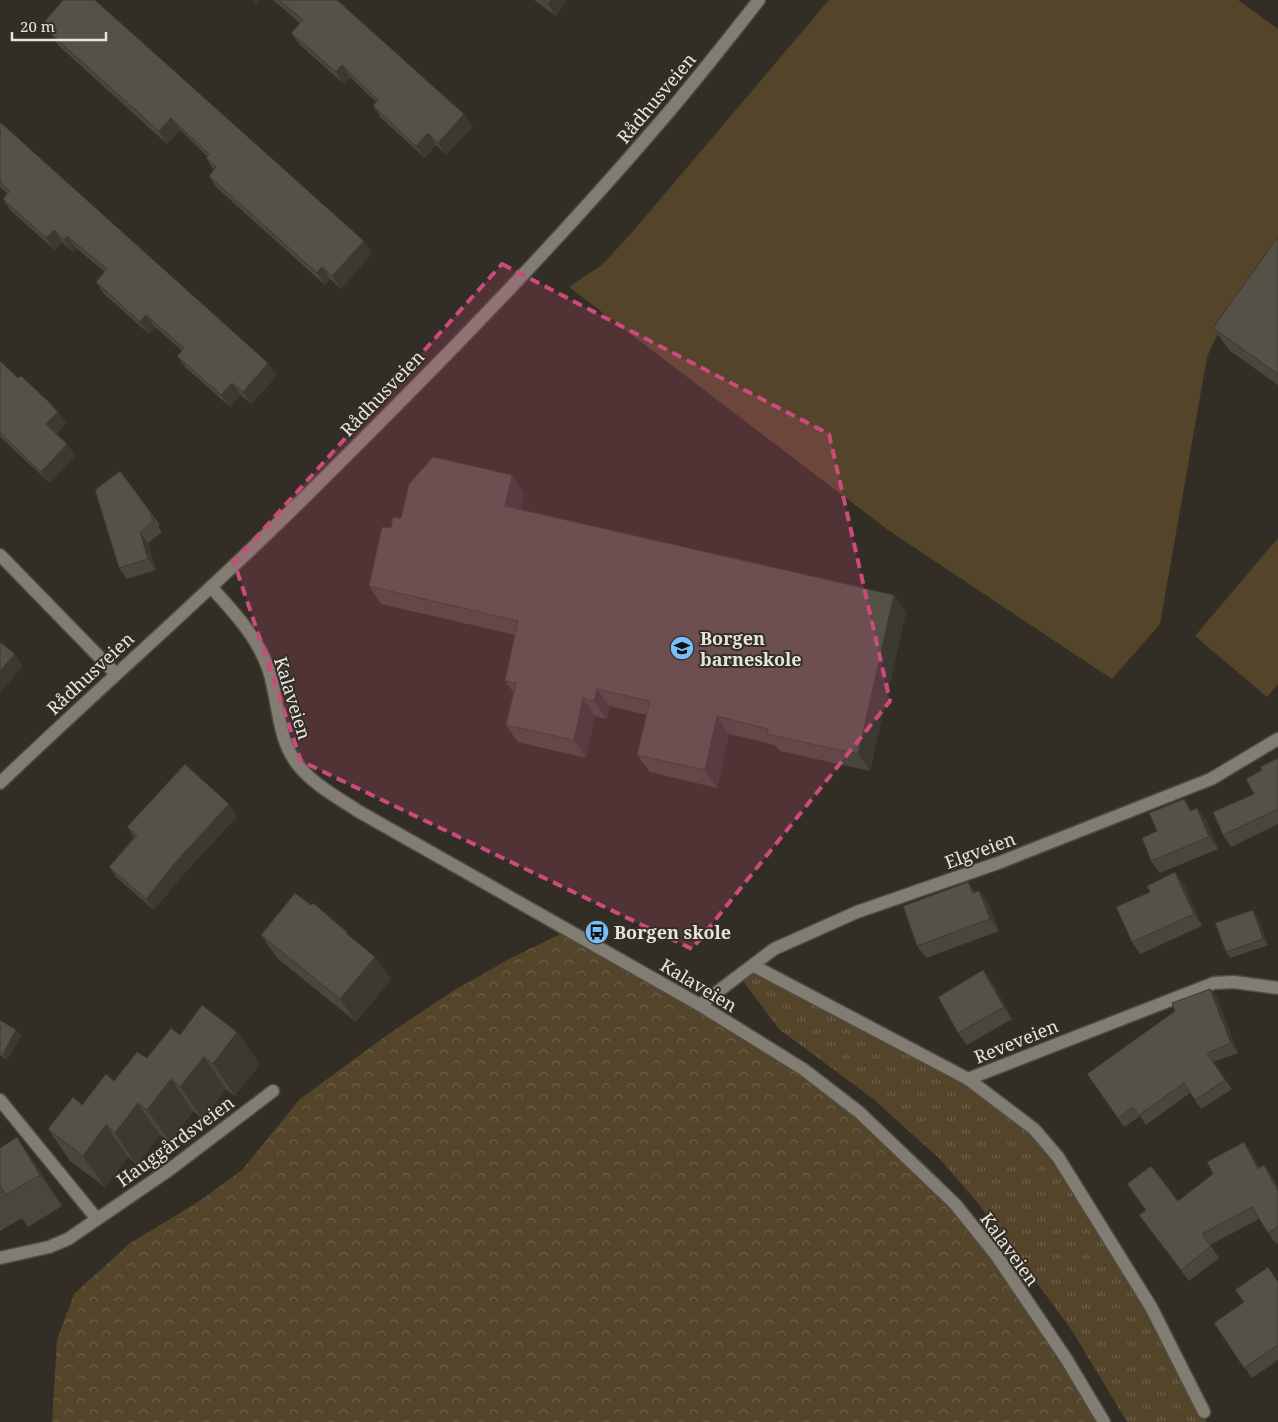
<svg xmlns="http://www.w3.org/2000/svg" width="1278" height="1422" viewBox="0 0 1278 1422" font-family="'Noto Serif',serif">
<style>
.grass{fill:url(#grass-tufts)}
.forest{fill:url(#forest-crowns)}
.pitch{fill:#54452a}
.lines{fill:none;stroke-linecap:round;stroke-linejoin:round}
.street-casing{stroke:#504c44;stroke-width:15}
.secondary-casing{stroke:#504c44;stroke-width:15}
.street{stroke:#827d72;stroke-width:12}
.secondary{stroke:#827d72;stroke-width:12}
.wall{fill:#4a463d}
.shaded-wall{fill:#3c3932}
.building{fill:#565147;stroke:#3c3932}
.marked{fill:#cb4b7c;fill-opacity:0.2;stroke:#cb4b7c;stroke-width:4;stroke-dasharray:10 6;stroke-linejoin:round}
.labels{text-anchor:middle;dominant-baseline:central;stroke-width:4;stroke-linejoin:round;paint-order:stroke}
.street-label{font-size:18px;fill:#e7e4de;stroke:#332e25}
.poi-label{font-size:18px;font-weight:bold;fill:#e7e4de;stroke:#332e25;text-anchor:start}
</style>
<defs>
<pattern id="grass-tufts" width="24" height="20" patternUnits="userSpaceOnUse" patternTransform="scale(1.25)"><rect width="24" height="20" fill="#54452a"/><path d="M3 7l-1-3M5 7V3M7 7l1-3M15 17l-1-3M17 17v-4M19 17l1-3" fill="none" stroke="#6d6048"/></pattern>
<pattern id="forest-crowns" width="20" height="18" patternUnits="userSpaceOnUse" patternTransform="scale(1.25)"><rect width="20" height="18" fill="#54452a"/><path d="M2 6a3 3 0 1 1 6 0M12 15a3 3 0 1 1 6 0" fill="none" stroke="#6d6048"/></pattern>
</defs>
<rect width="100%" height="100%" fill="#332e25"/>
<path class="grass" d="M 754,966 L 968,1079 L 1034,1129 L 1090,1207 L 1204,1412 L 1206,1422 L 1127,1422 L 1071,1329 L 977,1202 L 939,1158 L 872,1098 L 779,1029 L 740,977 Z"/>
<path class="forest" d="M 569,930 L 803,1069 L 955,1204 L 1104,1422 L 52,1422 L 57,1340 L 74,1294 L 129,1244 L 201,1200 L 242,1170 L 300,1099 L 390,1033 L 453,991 L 511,958 Z"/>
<g class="pitch">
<path d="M 829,0 L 1238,0 L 1278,29 L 1278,251 L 1215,339 L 1207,357 L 1160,624 L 1112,679 L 888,530 L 569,287 L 603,264 L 634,230 Z"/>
<path d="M 1278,538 L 1278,684 L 1267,697 L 1195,636 Z"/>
</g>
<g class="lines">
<g class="street-casing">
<g id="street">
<path d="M 0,555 L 115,673"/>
<path d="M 754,966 L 968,1079 L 1214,983 L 1234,982 L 1278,988"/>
<path d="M 700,1005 L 774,949 L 857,912 L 998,863 L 1211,779 L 1278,739"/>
<path d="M 968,1079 L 1034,1129 L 1058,1157 L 1151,1307 L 1204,1412"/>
<path d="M 0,1100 L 97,1219"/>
<path d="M 0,1258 L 49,1247 L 68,1239 L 169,1170 L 273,1091"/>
</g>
</g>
<g class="secondary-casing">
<g id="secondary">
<path d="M 211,587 C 234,612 259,639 269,671 C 279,702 277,739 298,765 C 314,785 337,797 358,811 L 700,1005 L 803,1069 L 859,1112 L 955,1204 L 996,1255 L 1067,1360 L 1104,1422"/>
<path d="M 0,783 C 103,684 211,591 312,490 C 430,373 547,254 655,128 C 691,87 725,43 759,0"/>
</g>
</g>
<use href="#street" class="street"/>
<use href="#secondary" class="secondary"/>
</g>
<g class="wall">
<path d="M 273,0 L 337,0 L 473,126 L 446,155 L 436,145 L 425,158 L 381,118 L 373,106 L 376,102 L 350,77 L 344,84 L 300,45 L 291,33 L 300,23 Z"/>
<path d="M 534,0 L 567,0 L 556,16 Z"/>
<path d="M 45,21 L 372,253 L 341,289 L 330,279 L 325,285 L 217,188 L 209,176 L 214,170 L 206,158 L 208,157 L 180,130 L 167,144 L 59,46 L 51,34 L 53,32 Z"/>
<path d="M 0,122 L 277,375 L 251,404 L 241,395 L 230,407 L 186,368 L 177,356 L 182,351 L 155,327 L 149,334 L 104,294 L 96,282 L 105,272 L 76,248 L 73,252 L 62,242 L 55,250 L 11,211 L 3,199 L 7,193 L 0,187 Z"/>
<path d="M 1278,237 L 1278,385 L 1230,351 L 1213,328 Z"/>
<path d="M 0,361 L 66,423 L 56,434 L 67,444 L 75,456 L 50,483 L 0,437 Z"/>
<path d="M 95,490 L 152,514 L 160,525 L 158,526 L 162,532 L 148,543 L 156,570 L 127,579 L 119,568 Z"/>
<path d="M 524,493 L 520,510 L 894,595 L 906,612 L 870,771 L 780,751 L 775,745 L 729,734 L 717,788 L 650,772 L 637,755 L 647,715 L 609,706 L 607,719 L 595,716 L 586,758 L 518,742 L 506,725 L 514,693 L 505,681 L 515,635 L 381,604 L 369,586 L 391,528 L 401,518 Z"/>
<path d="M 1278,758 L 1278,824 L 1231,847 L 1223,835 L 1254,794 L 1262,770 Z"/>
<path d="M 1184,799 L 1192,810 L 1206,820 L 1218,849 L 1160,873 L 1151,861 L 1157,831 Z"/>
<path d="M 237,816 L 181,877 L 154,910 L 117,878 L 109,867 L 134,837 L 127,827 Z"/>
<path d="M 1184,884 L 1202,926 L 1140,954 L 1132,942 Z"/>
<path d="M 979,891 L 988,903 L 999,931 L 926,958 L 917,946 L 976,892 Z"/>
<path d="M 1257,916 L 1268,945 L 1230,958 L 1226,952 Z"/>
<path d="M 261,935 L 352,938 L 375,957 L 391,979 L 356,1022 L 277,958 Z"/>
<path d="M 983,970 L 992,982 L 1012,1019 L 967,1045 L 958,1033 Z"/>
<path d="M 1210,989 L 1217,998 L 1238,1053 L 1213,1062 L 1232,1089 L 1201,1109 L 1190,1093 L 1146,1125 L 1140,1116 L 1124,1127 L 1087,1074 Z"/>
<path d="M 0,1020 L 21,1036 L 7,1060 L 0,1055 Z"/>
<path d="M 180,1035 L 260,1064 L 235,1096 L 226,1089 L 203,1119 L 193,1111 L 170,1142 L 160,1135 L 137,1165 L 128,1157 L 105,1187 L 70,1161 L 48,1129 Z"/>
<path d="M 1244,1142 L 1252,1154 L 1259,1168 L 1264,1165 L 1272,1176 L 1278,1187 L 1278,1243 L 1276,1244 L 1259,1219 L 1210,1245 L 1219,1258 L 1189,1281 L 1139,1215 L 1146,1210 L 1127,1184 L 1178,1201 L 1213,1174 Z"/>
<path d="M 0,1148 L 39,1169 L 62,1206 L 28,1227 L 22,1218 L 0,1231 Z"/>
<path d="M 1278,1282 L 1278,1360 L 1252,1378 L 1214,1323 Z"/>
</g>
<g class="shaded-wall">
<path d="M 252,0 L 260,0 L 255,5 Z"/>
<path d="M 551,0 L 567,0 L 556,16 L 548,4 Z"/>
<path d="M 342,65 L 350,77 L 344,84 L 336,72 Z"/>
<path d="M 464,114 L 473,126 L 446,155 L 438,143 Z"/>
<path d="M 171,118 L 180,130 L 167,144 L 159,131 Z"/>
<path d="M 428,133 L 436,145 L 425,158 L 416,146 Z"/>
<path d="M 54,230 L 62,242 L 55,250 L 46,238 Z"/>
<path d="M 67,236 L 76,248 L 73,252 L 64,240 Z"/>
<path d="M 364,241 L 372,253 L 341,289 L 332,276 Z"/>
<path d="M 322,267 L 330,279 L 325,285 L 317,273 Z"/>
<path d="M 146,315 L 155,327 L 149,334 L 140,322 Z"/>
<path d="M 268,363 L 277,375 L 251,404 L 243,392 Z"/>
<path d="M 232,383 L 241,395 L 230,407 L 221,395 Z"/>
<path d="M 58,412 L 66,423 L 54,436 L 46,424 Z"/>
<path d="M 67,444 L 75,456 L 50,483 L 41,472 Z"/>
<path d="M 512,475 L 524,493 L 517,524 L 505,506 Z"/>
<path d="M 140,532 L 148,543 L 156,570 L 148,559 Z"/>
<path d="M 894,595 L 906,612 L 870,771 L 858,754 Z"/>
<path d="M 15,654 L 23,666 L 0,693 L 0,671 Z"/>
<path d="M 597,689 L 609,706 L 607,719 L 594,701 Z"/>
<path d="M 583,698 L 595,716 L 586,758 L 574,740 Z"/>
<path d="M 717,716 L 729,734 L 717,788 L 705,770 Z"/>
<path d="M 1184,799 L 1193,811 L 1190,811 Z"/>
<path d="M 229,804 L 237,816 L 181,877 L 154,910 L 146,899 L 173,865 Z"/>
<path d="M 1197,808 L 1206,820 L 1218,849 L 1209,837 Z"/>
<path d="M 1175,872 L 1184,884 L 1202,926 L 1194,914 Z"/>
<path d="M 968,882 L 977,894 L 973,893 Z"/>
<path d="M 979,891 L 988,903 L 999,931 L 990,919 Z"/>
<path d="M 1253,910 L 1257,916 L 1268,945 L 1263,939 Z"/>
<path d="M 375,957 L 391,979 L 356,1022 L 340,999 Z"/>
<path d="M 983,970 L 992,982 L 1012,1019 L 1004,1007 Z"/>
<path d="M 1210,989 L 1217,998 L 1238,1053 L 1231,1043 Z"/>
<path d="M 16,1030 L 21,1036 L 7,1060 L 3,1054 Z"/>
<path d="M 237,1032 L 260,1064 L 235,1096 L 213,1064 Z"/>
<path d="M 204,1057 L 226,1089 L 203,1119 L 180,1087 Z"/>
<path d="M 171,1079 L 193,1111 L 170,1142 L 147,1110 Z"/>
<path d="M 138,1103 L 160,1135 L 137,1165 L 115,1133 Z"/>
<path d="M 106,1125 L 128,1157 L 105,1187 L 83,1156 Z"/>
<path d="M 17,1137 L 39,1169 L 62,1206 L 40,1175 Z"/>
<path d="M 1244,1142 L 1252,1154 L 1266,1180 L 1258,1169 Z"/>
<path d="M 1264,1165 L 1272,1176 L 1278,1187 L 1278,1191 Z"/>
</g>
<g class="building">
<path d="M 63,0 L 95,0 L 364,241 L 332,276 L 322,267 L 317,273 L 209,176 L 216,167 L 206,158 L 209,154 L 171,118 L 159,131 L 51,34 L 55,30 L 45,21 Z"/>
<path d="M 279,0 L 337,0 L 464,114 L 438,143 L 428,133 L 416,146 L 373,106 L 378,100 L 342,65 L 336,72 L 291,33 L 303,20 Z"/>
<path d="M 543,0 L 551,0 L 548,4 Z"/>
<path d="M 0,122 L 268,363 L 243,392 L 232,383 L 221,395 L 177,356 L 184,348 L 146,315 L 140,322 L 96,282 L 107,269 L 67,236 L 64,240 L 54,230 L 46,238 L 3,199 L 10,191 L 0,182 Z"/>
<path d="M 1278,237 L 1278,374 L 1213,328 Z"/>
<path d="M 0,361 L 18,378 L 21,376 L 49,402 L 58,412 L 46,424 L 67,444 L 41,472 L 0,433 Z"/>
<path d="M 433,457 L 512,475 L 505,506 L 894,595 L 858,754 L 767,734 L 768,729 L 717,716 L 705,770 L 637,755 L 650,701 L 597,689 L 594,701 L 583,698 L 574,740 L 506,725 L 516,683 L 505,681 L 518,621 L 369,586 L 382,527 L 391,528 L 393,517 L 401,518 L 409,484 Z"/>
<path d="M 120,471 L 152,514 L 150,516 L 154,521 L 140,532 L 148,559 L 119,568 L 95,490 Z"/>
<path d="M 0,642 L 15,654 L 0,671 Z"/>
<path d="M 1278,758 L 1278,809 L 1223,835 L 1213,812 L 1254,794 L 1246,779 L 1262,770 L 1260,767 Z"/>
<path d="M 185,764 L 229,804 L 173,865 L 146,899 L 109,867 L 137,835 L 127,827 Z"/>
<path d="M 1184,799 L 1190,811 L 1197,808 L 1209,837 L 1151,861 L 1142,838 L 1157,831 L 1149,813 Z"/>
<path d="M 1175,872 L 1194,914 L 1132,942 L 1116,907 L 1150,892 L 1147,886 Z"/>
<path d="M 968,882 L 973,893 L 979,891 L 990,919 L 917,946 L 903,906 Z"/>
<path d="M 295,893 L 311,905 L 313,903 L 347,932 L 346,933 L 375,957 L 340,999 L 261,935 Z"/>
<path d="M 1253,910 L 1263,939 L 1226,952 L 1215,923 Z"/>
<path d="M 983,970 L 1004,1007 L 958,1033 L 938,997 Z"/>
<path d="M 1210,989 L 1231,1043 L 1207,1053 L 1225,1080 L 1195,1100 L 1184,1083 L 1139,1115 L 1133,1107 L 1118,1118 L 1087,1074 L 1175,1011 L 1172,1003 Z"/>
<path d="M 202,1005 L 237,1032 L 213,1064 L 204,1057 L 180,1087 L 171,1079 L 147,1110 L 138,1103 L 115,1133 L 106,1125 L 83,1156 L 48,1129 L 73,1097 L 82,1105 L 106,1074 L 114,1081 L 137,1052 L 147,1058 L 171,1028 L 180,1035 Z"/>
<path d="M 0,1020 L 16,1030 L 3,1054 L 0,1052 Z"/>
<path d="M 17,1137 L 40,1175 L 6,1195 L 0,1186 L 0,1148 Z"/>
<path d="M 1244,1142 L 1258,1169 L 1264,1165 L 1278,1191 L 1278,1227 L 1268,1233 L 1252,1207 L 1202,1234 L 1211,1246 L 1181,1270 L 1139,1215 L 1146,1210 L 1127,1184 L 1151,1166 L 1178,1201 L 1213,1174 L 1207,1162 Z"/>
<path d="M 1268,1267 L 1278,1282 L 1278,1345 L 1244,1368 L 1214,1323 L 1244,1302 L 1235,1290 Z"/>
</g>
<path class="marked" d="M 502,264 L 829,434 L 890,701 L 692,949 L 301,761 L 234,562 Z"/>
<defs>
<g id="school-disc" transform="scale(1.25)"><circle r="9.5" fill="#77bff7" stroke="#332e25"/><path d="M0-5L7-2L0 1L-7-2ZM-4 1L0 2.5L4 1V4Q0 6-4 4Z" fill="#111"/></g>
<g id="bus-disc" transform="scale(1.25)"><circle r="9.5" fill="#77bff7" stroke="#332e25"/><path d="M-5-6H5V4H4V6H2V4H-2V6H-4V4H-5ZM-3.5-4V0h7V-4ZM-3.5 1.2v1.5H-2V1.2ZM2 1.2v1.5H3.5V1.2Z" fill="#111"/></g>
</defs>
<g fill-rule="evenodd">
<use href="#school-disc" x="682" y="648"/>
<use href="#bus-disc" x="597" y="932"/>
</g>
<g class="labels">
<g class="street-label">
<text transform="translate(656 98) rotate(-50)">Rådhusveien</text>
<text transform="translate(382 393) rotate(-46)">Rådhusveien</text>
<text transform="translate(90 673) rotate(-43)">Rådhusveien</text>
<text transform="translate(293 698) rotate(73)">Kalaveien</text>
<text transform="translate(980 850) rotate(-20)">Elgveien</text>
<text transform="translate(699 985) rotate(31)">Kalaveien</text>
<text transform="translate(1016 1041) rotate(-22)">Reveveien</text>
<text transform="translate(175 1141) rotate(-36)">Hauggårdsveien</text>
<text transform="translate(1010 1249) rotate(54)">Kalaveien</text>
</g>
<g class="poi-label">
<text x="700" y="638">Borgen<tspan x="700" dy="21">barneskole</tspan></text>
<text x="614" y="932">Borgen skole</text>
</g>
</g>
<path d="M12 32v8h94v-8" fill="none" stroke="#e7e4de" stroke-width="2.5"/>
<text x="20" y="32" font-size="15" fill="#e7e4de" stroke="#332e25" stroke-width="4" paint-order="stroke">20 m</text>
</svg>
